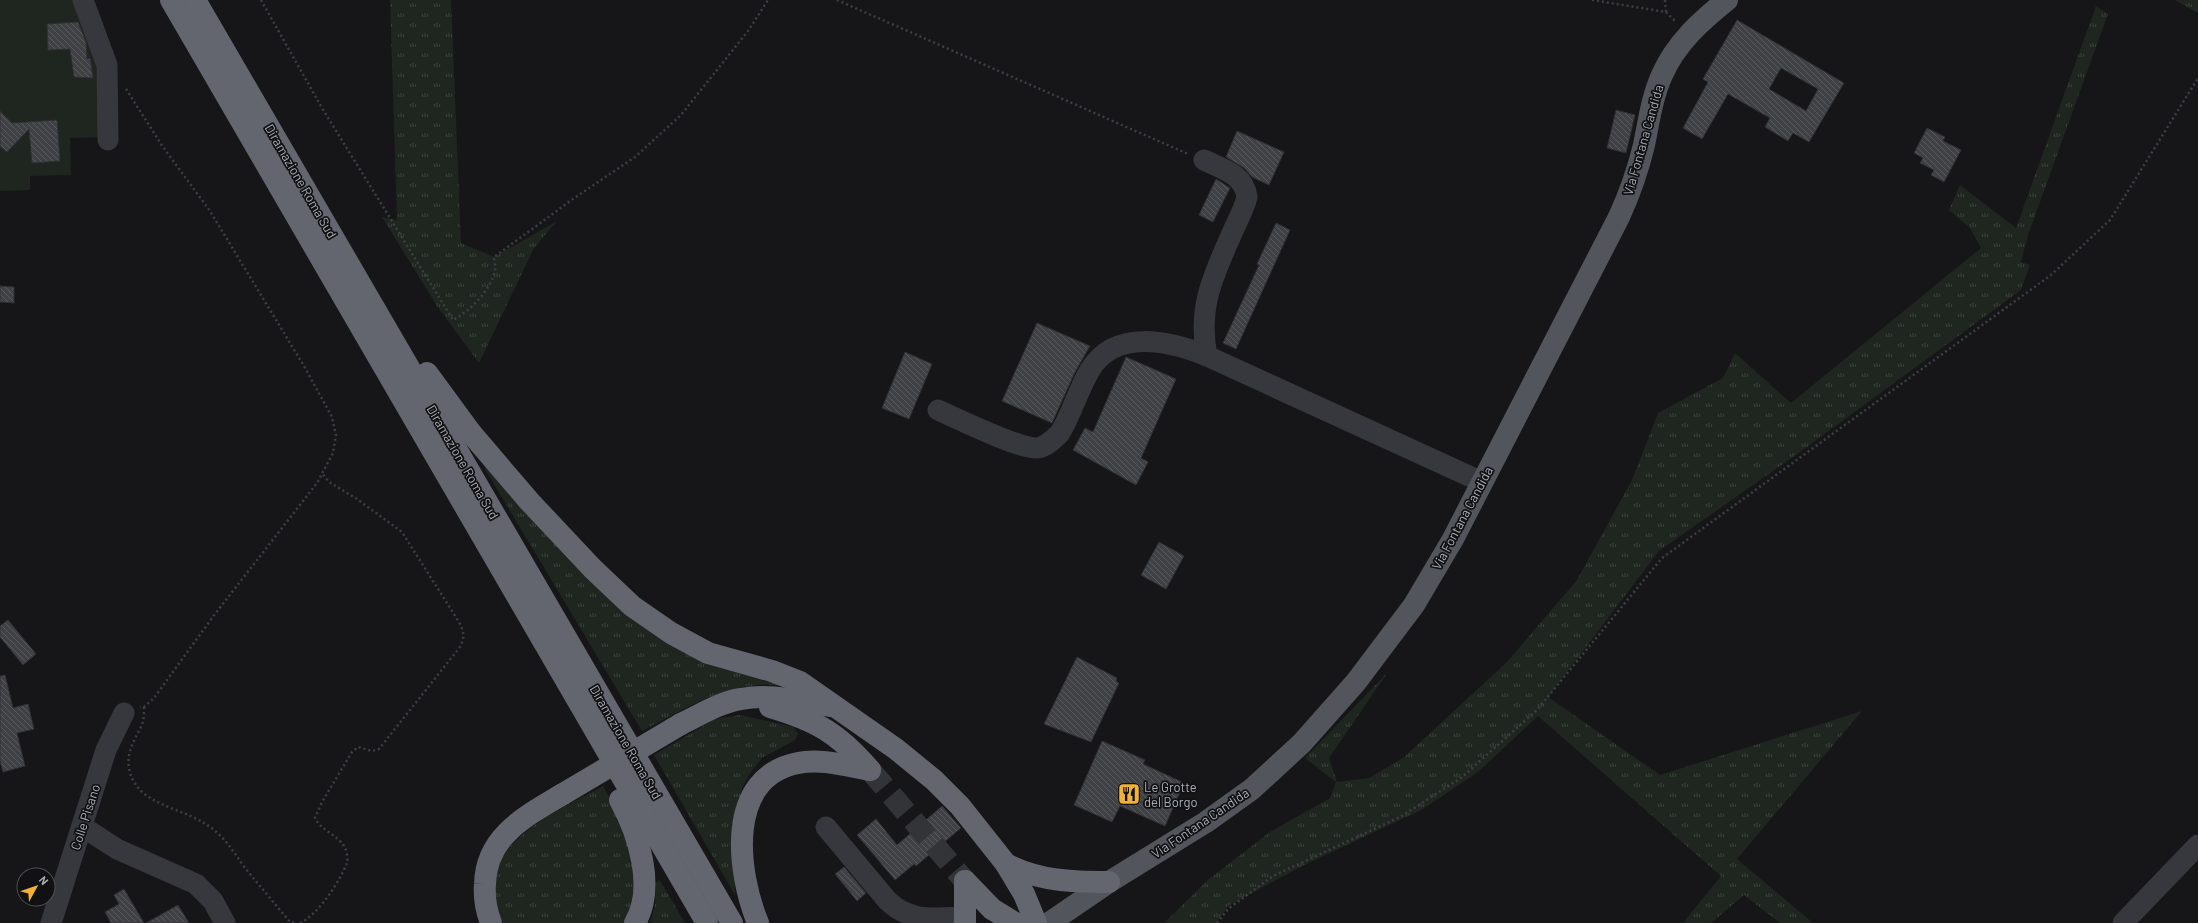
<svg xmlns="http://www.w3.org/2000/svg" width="2198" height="923" viewBox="0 0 2198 923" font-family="Barlow,sans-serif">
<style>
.grass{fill:url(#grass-tufts)}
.garden{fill:#1e261f}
.building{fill:url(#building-back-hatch);stroke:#303034;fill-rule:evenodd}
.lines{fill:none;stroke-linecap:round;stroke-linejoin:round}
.highway-tunnel{stroke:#333438;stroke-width:22;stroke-dasharray:22 11;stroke-linecap:butt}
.path{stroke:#3d3f44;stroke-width:2.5;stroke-dasharray:2 3;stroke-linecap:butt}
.minor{stroke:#37383d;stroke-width:21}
.major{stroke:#53555c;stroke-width:22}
.highway{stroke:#63666e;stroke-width:22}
.highway-bridge{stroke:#63666e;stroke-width:22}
.labels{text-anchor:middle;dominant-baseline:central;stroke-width:3.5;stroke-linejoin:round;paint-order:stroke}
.street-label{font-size:13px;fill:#a8adb8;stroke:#111113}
.poi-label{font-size:13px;fill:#a8adb8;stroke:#111113;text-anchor:start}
</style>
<defs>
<pattern id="grass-tufts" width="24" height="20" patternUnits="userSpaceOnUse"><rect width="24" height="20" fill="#1e261f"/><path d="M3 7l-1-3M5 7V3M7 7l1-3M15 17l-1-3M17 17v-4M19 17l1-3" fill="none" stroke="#3c433d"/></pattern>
<pattern id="building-back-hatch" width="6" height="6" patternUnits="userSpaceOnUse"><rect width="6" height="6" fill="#404145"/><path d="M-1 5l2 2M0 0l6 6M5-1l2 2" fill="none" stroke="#595a5e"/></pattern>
</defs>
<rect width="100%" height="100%" fill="#161618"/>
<g class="grass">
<path d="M 390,0 L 451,0 L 461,243 L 494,257 L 557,221 L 534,248 L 479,363 L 437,306 L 382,217 L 397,220 Z"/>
<path d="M 2175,0 L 2198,0 L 2198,13 Z"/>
<path d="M 2096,6 L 2108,14 L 2028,235 L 2021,262 L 2030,265 L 2021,290 L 1800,452 L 1659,551 L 1548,697 L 1660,775 L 1862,711 L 1737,859 L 1813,923 L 1780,923 L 1744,895 L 1711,923 L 1683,923 L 1721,876 L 1538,716 L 1478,772 L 1423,809 L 1300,867 L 1228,906 L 1216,923 L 1164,923 L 1209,879 L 1270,832 L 1330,798 L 1336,782 L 1305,758 L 1388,672 L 1329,758 L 1337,782 L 1369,778 L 1403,758 L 1507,662 L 1577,580 L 1632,480 L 1658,413 L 1723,378 L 1735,353 L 1791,403 L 1981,248 L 1970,228 L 1949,210 L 1960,185 L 2016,228 Z"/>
<path d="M 486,463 L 597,583 L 783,686 C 731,678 686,709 642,731 L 485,469 Z"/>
<path d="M 740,715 L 794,727 L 798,734 L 795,740 L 762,758 L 751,772 L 743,786 L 735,811 L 733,824 L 735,895 L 654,755 L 715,719 Z"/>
<path d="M 603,786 L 618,813 L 636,860 L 630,923 L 503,923 C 467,847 551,815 603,786 Z"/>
<path d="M 659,880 L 661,882 L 685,923 L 650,923 L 655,905 L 656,883 Z"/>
</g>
<path class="garden" d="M 0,0 L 75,0 L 110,78 L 111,137 L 70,138 L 71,175 L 30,176 L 30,190 L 0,191 Z"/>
<g class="building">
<path d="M 1737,20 L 1844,83 L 1809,142 L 1793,133 L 1788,141 L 1765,127 L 1770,118 L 1728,94 L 1702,139 L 1683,128 L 1708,82 L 1703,79 ZM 1781,68 L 1818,89 L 1806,111 L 1769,89 Z"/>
<path d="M 78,22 L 86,42 L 87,59 L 90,58 L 93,78 L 74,77 L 70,49 L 48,50 L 47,24 Z"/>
<path d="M 1616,110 L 1635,115 L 1626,153 L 1607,148 Z"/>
<path d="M 0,111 L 12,123 L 57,120 L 60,161 L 32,163 L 29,129 L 7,152 L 0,146 Z"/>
<path d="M 1927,128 L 1945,137 L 1943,141 L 1961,150 L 1944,182 L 1931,175 L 1934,170 L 1920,163 L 1923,158 L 1914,153 Z"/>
<path d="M 1237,131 L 1284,152 L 1269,185 L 1252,177 L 1244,168 L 1226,157 Z"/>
<path d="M 1216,179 L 1230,188 L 1213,222 L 1199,215 Z"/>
<path d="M 1276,223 L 1290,230 L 1236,349 L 1223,343 L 1259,265 L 1257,264 Z"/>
<path d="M 0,286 L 14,287 L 14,303 L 0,302 Z"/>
<path d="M 1037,323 L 1090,346 L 1075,372 L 1052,423 L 1002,401 Z"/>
<path d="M 905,352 L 932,364 L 909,419 L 882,408 Z"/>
<path d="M 1126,357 L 1176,379 L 1141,458 L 1148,462 L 1136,485 L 1073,450 L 1085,428 L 1093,432 Z"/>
<path d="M 1159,542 L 1184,556 L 1166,589 L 1141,575 Z"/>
<path d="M 8,620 L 36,654 L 23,665 L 0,637 L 0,626 Z"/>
<path d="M 1077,657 L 1117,678 L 1116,681 L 1119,683 L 1091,742 L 1044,724 Z"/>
<path d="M 5,675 L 13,708 L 28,704 L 34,729 L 17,733 L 25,766 L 3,772 L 0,761 L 0,676 Z"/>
<path d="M 1102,741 L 1145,760 L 1143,764 L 1184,783 L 1165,826 L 1120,806 L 1112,822 L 1074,805 Z"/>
<path d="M 942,806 L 961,828 L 916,866 L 914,864 L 895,880 L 857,835 L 876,819 L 897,845 Z"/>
<path d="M 844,867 L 866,893 L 857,901 L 835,874 Z"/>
<path d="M 124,889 L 144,923 L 111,923 L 105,912 L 119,904 L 114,895 Z"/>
<path d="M 178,905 L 189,923 L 146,923 Z"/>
</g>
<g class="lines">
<path class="highway-tunnel" d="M 870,770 L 965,881"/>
<g class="path">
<path d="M 261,0 L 322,108 L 453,320 C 469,312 492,289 495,270 C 496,266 494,261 494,257 L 573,199 L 635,157 L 681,115 L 748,31 L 768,0"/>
<path d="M 837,0 L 1188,154"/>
<path d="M 1592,0 L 1666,12 L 1675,21"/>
<path d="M 1665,0 L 1666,12"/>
<path d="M 126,89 L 163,147 L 210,211 L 304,366 L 332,417 L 336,435 L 333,453 L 317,483 L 215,614 L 154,698 L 144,707 L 140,707"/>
<path d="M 144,707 C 144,712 144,718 143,722 C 137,737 126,750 129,768 C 135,804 179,807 204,823 C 223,834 233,851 245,868 C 260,886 275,904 290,922 L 297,923"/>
<path d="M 300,923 C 318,915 340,881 347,863 C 348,860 347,851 345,848 C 339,835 321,831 315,818 L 322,802 L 352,752 L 358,747 L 372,751 L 379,749 L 460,647 C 465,637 464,632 459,622 L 402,532 L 357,499 L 329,482 L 322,473"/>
<path d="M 1217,923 L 1228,909 L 1273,876 L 1400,817 L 1461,778 L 1537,710 L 1662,558 L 2051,275 L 2110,220 L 2198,78"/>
</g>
<g class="minor">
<path d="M 83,0 L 107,65 L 108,140"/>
<path d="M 1204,160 C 1222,169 1244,174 1247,197 C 1244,209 1238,220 1233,231 C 1214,274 1197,307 1207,356"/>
<path d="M 938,410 C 958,419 1019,449 1037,448 C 1046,447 1053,440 1060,433 C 1072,413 1078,390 1090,370 C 1115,328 1170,341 1207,356 L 1482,482"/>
<path d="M 83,827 L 117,849 L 196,884 L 213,901 L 225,923"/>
<path d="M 826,827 L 887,900 C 910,923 935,918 965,917"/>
<path d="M 51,923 L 106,750 L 124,713"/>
<path d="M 2123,923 L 2198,845"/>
</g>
<path class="major" d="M 1049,923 L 1109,882 L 1206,822 L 1252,789 L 1302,743 L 1356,682 L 1414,605 L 1453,539 L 1619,217 C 1630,193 1638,170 1644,145 C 1649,121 1652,97 1662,75 C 1676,43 1701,21 1727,0"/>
<g class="highway">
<path d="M 171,0 L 707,923"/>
<path d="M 195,0 L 732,923"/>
<path d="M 427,373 L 471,433 L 529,501 L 593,569 L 632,606 L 671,633 L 708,653 L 772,671 L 800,682 L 896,749 L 934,780 L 960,806 L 1006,864 L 1024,894 L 1036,923"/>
<path d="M 770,707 C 817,721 838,733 870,770"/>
<path d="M 681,724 C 700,715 720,702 741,699 C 771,693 801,702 831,706"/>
<path d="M 620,800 C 638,833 656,887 635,923"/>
<path d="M 1006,864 C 1039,881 1072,882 1109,882"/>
<path d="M 965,881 L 992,909 L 1015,923"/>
<path d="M 491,923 C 486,910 484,897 485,884 C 486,836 526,816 563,794"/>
<path d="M 758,923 C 737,872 725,777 798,763 C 821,758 847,766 870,770"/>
<path d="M 965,923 L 965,881"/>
</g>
<path class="highway-bridge" d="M 563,794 L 681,724"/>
</g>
<defs>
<g id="restaurant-square" transform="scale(1.15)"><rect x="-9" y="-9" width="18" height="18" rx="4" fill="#f2b134" stroke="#111113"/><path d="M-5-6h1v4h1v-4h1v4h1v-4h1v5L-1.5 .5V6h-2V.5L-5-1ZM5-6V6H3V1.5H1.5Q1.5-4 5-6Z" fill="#111"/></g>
</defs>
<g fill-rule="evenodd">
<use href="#restaurant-square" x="1129" y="794"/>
</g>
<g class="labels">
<g class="street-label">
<text transform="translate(1643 140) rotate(-74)">Via Fontana Candida</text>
<text transform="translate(301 181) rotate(60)">Diramazione Roma Sud</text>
<text transform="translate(463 462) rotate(60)">Diramazione Roma Sud</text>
<text transform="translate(1462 518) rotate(-62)">Via Fontana Candida</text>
<text transform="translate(626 742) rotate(60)">Diramazione Roma Sud</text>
<text transform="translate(85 817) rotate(-72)">Colle Pisano</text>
<text transform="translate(1200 823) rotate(-34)">Via Fontana Candida</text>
</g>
<g class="poi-label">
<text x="1144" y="787">Le Grotte<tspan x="1144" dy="15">del Borgo</tspan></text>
</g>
</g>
<g transform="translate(36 887) rotate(50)"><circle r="19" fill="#111113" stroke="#4d4f55"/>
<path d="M0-3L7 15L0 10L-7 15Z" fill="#f2b134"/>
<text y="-6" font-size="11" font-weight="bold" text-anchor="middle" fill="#a8adb8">N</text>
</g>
</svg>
